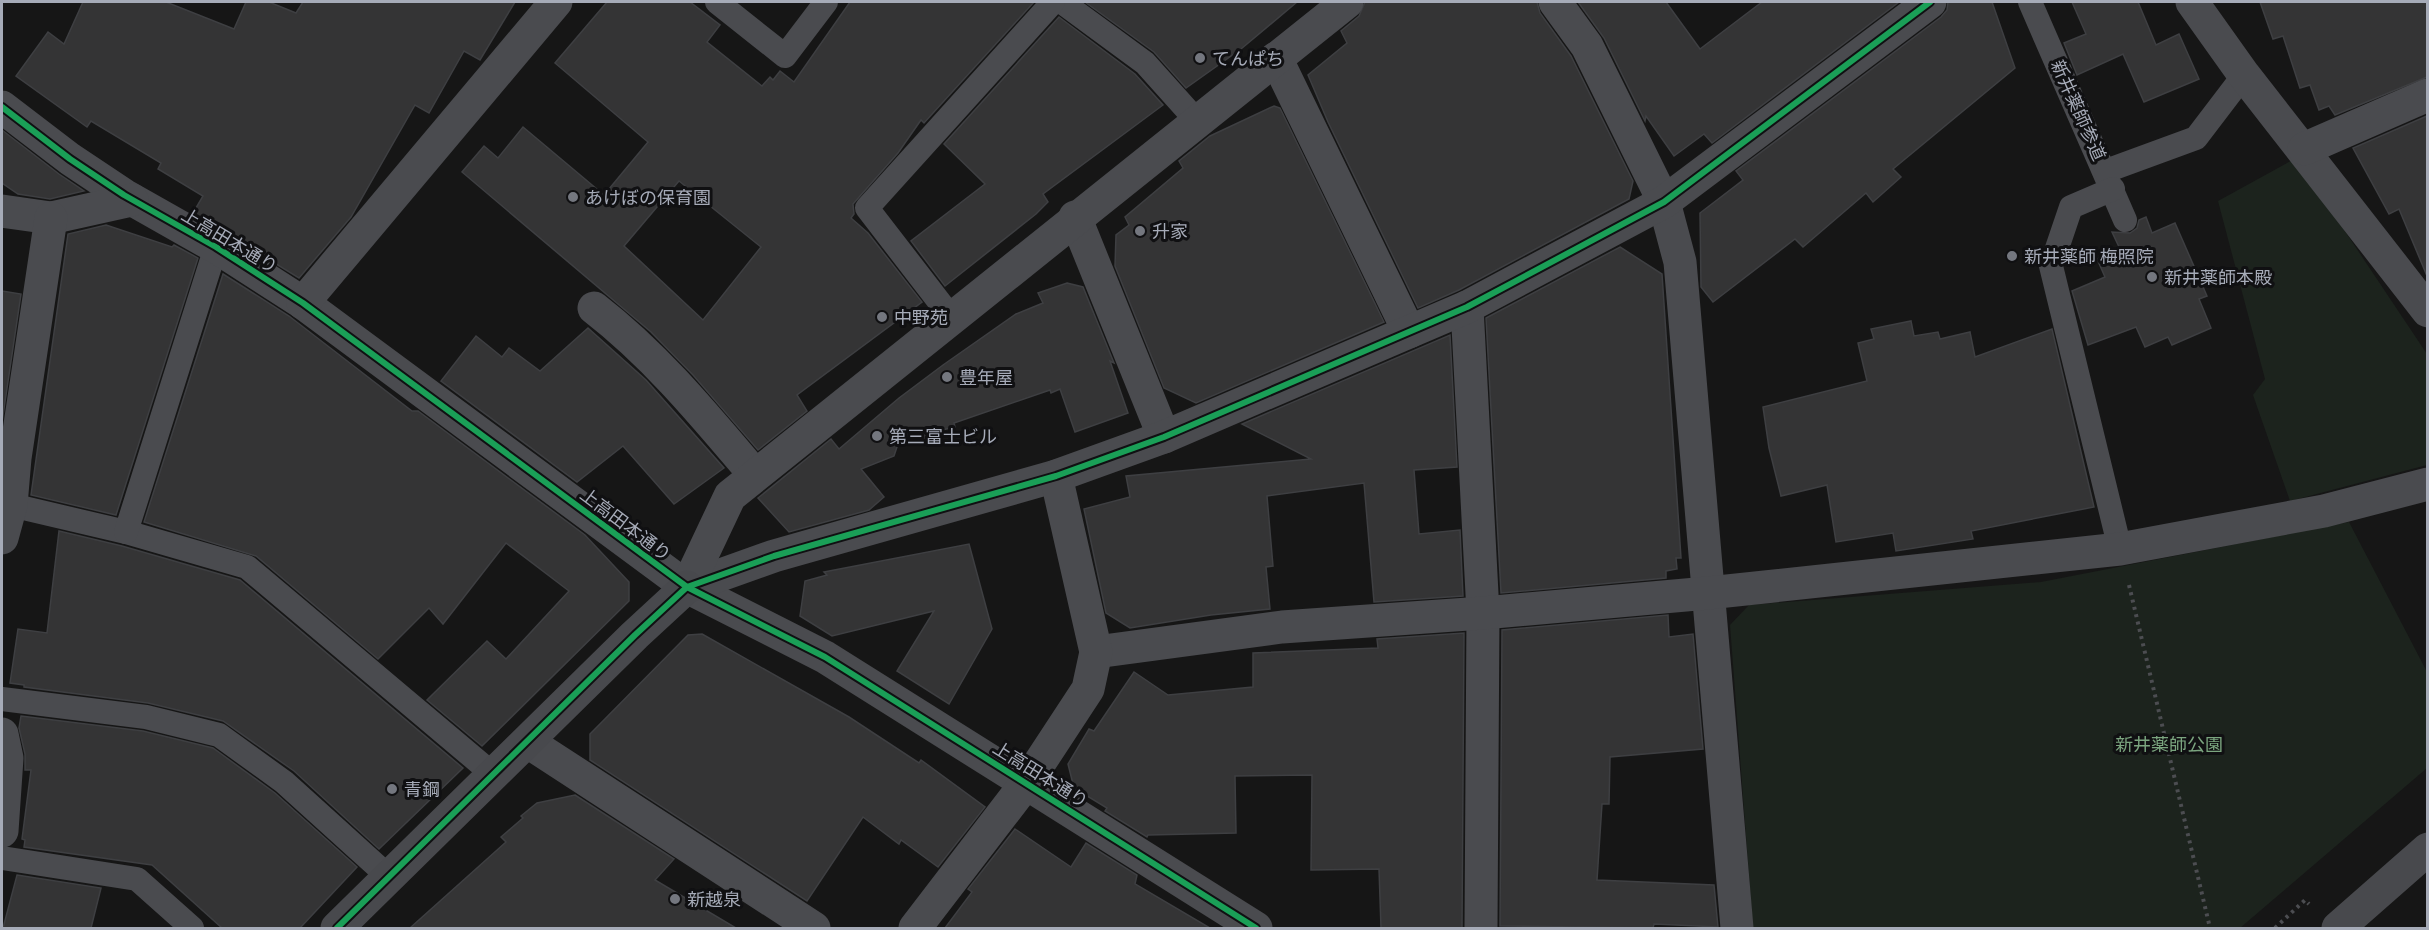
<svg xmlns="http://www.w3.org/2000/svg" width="2429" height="930" viewBox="0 0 2429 930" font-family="Commissioner,'Noto Sans JP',sans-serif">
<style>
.green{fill:#1c231d}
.building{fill:#343435;stroke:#3e3f42;stroke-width:1.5;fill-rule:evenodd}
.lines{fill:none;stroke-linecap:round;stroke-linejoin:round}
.path{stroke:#4c4d51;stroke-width:4;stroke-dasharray:3 4.5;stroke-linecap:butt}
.lane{stroke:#4a4b4f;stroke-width:24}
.street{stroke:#4a4b4f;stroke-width:33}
.secondary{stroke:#48494d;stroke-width:33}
.cycleway-casing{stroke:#101012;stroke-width:10}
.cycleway{stroke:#1a9f57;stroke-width:6}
.poi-dot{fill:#74777f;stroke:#101012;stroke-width:2}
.labels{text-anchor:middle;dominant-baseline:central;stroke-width:6;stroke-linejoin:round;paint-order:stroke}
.poi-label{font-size:18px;fill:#a6abb8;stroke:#101012;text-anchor:start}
.street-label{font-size:18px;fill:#a6abb8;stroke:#101012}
.park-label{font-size:18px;fill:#7ba57f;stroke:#101012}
</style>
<rect width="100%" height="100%" fill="#161616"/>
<g class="green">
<path d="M 2296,158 L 2427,354 L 2427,465 L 2290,501 L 2253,395 L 2265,379 L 2218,201 Z"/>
<path d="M 2349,522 L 2427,672 L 2427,768 L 2240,928 L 1753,928 L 1730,625 L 1749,605 L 2041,582 Z"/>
</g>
<g class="building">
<path d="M 83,2 L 166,2 L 234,29 L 246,2 L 269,2 L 296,13 L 303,2 L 515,2 L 480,60 L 464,51 L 429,113 L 415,105 L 351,217 L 299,278 L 193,213 L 203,196 L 158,169 L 161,163 L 91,121 L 87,127 L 16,76 L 48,32 L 64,44 Z"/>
<path d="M 607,2 L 690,2 L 720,25 L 707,42 L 762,86 L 770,77 L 773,80 L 780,71 L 794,82 L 850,2 L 1034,2 L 924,123 L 921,120 L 898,153 L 853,204 L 854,214 L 851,218 L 868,233 L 922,302 L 797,395 L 807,411 L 758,450 L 693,375 L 651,332 L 462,172 L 484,146 L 498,158 L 523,127 L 604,195 L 648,142 L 555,63 ZM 679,181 L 761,247 L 703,320 L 624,246 Z"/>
<path d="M 1085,2 L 1297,2 L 1241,49 L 1186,88 L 1154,52 Z"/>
<path d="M 1365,2 L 1537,2 L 1540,13 L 1571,56 L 1633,181 L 1629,199 L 1459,290 L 1418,308 L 1328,122 L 1308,75 L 1347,43 L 1341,31 L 1359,16 Z"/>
<path d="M 1578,2 L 1666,2 L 1700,49 L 1762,2 L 1899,2 L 1712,143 L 1704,134 L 1674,156 L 1646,116 L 1645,121 L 1604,38 Z"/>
<path d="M 1948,2 L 1992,2 L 2015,68 L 1893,169 L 1901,177 L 1873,202 L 1866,193 L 1803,247 L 1795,239 L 1713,302 L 1701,287 L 1700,213 L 1743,180 L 1736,171 L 1941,17 L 1947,10 Z"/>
<path d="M 2072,2 L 2138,2 L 2156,45 L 2179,34 L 2199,79 L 2144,102 L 2123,54 L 2077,75 L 2064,43 L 2086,34 Z"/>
<path d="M 2260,2 L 2427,2 L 2427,77 L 2335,115 L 2329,106 L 2319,110 L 2310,85 L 2300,88 L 2283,36 L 2273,39 Z"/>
<path d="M 1059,17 L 1135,74 L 1163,105 L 1043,194 L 1048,202 L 1036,214 L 945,286 L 911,241 L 985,184 L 944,144 Z"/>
<path d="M 1274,106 L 1280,108 L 1384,322 L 1196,403 L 1164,388 L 1115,266 L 1116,235 L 1129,225 L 1125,217 L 1183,168 L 1179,161 L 1210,136 Z"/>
<path d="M 2427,116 L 2427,276 L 2399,209 L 2389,214 L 2353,148 Z"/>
<path d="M 2,130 L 59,174 L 84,191 L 50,199 L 18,194 L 2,183 Z"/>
<path d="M 2146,217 L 2152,233 L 2175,223 L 2207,296 L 2199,299 L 2211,328 L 2172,345 L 2168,337 L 2145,347 L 2136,327 L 2088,345 L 2072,291 L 2105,277 L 2097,259 L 2120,249 L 2112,232 L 2130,233 L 2137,228 L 2139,220 Z"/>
<path d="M 106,225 L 172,247 L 174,245 L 198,258 L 116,515 L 31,495 L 68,234 Z"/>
<path d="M 1620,247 L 1662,274 L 1681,558 L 1676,558 L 1677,569 L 1666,571 L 1666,578 L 1501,593 L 1486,318 Z"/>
<path d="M 223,274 L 289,316 L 412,411 L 418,411 L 585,535 L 629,582 L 629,601 L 482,746 L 427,700 L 487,641 L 506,659 L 569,591 L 506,543 L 443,624 L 429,608 L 378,659 L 256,556 L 144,522 Z"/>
<path d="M 1067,283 L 1083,287 L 1114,363 L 1110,361 L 1128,413 L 1075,432 L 1060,389 L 1051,393 L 1050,390 L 954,423 L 955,427 L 925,434 L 923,441 L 900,438 L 894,456 L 861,469 L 884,497 L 869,510 L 789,532 L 758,498 L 831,439 L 839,449 L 899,398 L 943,365 L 1016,314 L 1043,303 L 1038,293 Z"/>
<path d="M 2,291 L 21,294 L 2,422 Z"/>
<path d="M 1911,321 L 1914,336 L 1938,332 L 1940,339 L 1970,332 L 1975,357 L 2052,329 L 2094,507 L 1971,531 L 1973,539 L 1896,551 L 1893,533 L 1836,542 L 1827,485 L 1781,496 L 1769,448 L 1763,407 L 1867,381 L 1858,343 L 1874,339 L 1871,329 Z"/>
<path d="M 588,328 L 646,380 L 724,468 L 674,504 L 623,446 L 577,482 L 441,381 L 476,336 L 502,357 L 509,348 L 540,371 Z"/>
<path d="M 1450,335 L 1457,467 L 1414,470 L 1419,534 L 1460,530 L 1463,596 L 1374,602 L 1364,483 L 1267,496 L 1273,566 L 1266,567 L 1270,609 L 1211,615 L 1130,628 L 1106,613 L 1084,509 L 1130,497 L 1126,476 L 1311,459 L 1242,424 Z"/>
<path d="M 59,531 L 122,546 L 240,580 L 463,768 L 379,849 L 294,771 L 223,721 L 148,703 L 24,687 L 24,685 L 10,683 L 18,629 L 47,633 Z"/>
<path d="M 969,544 L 992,629 L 949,704 L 897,671 L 934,611 L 832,636 L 800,616 L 805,581 L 827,575 L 824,572 Z"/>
<path d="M 1668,615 L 1669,637 L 1693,634 L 1703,749 L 1610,757 L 1609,804 L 1602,804 L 1597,880 L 1714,885 L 1718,927 L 1654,924 L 1653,928 L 1500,926 L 1502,630 Z"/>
<path d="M 1464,633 L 1462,928 L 1381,928 L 1379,869 L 1311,870 L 1312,775 L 1235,776 L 1236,833 L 1148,835 L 1147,837 L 1105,811 L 1107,808 L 1074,788 L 1068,764 L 1089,729 L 1094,731 L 1134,672 L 1168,695 L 1253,687 L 1253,653 L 1378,648 L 1377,639 Z"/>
<path d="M 702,634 L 849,717 L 919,763 L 921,760 L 985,807 L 938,867 L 901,840 L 899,844 L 863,817 L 807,901 L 590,760 L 590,734 L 688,635 Z"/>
<path d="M 21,716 L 143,731 L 213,748 L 275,793 L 357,867 L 300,928 L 222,928 L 152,865 L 24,847 L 25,840 L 22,839 L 31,770 L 25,770 L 25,754 L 19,728 Z"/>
<path d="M 575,795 L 674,859 L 655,880 L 736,928 L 410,928 L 506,842 L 501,837 L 523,818 L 521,816 L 537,803 Z"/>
<path d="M 1015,829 L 1071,867 L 1086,843 L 1137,875 L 1135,884 L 1210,928 L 945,928 L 972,892 L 968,889 Z"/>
<path d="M 17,875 L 101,888 L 91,928 L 3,928 Z"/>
</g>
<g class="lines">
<g class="path">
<path d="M 2129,585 L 2210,928"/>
<path d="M 2275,928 L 2305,900 L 2309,904"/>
</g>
<g class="lane">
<path d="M 717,2 L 785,56 L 826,2"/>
<path d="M 1062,2 L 1145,63 L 1197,121"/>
<path d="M 2030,2 L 2125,220"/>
<path d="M 2106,171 L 2196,138 L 2244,75"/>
<path d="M 2113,189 L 2071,207 L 2051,266 L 2120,549"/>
<path d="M 951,317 L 867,208 L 1053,2"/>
<path d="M 11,505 L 126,532 L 247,567 L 494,775"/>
<path d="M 126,532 L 216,247"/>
<path d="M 2,699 L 146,717 L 219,735 L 284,782 L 389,877"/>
<path d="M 2,858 L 137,879 L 192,928"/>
</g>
<g class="street">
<path d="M 1555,2 L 1587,46 L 1664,202 L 1680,262 L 1737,928"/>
<path d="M 2192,2 L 2244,75 L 2428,311"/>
<path d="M 1276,58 L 1409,332"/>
<path d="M 2,107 L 70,159 L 124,195 L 216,247 L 303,303 L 687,587 L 825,657 L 1256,928"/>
<path d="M 2304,149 L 2428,95"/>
<path d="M 2,211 L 51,218 L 132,200"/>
<path d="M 1075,217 L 1164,437"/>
<path d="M 303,303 L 556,2"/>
<path d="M 1467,307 L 1483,613 L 1481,928"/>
<path d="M 594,308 C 656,356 705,416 755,475"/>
<path d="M 2,538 L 11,505 L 15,458 L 51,218"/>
<path d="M 687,587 L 774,556 L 1056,476 L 1164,437 L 1467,307 L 1664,202 L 1930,2"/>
<path d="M 687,587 L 730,496 L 1347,2"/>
<path d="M 1096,652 L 1282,627 L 1483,613 L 1708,593 L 2120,549 L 2324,511 L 2428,484"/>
<path d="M 2,734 L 7,758 L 2,831"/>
<path d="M 528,742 L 814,928"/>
<path d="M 915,928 L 1027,782 L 1088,689 L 1096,652 L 1056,476"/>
</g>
<g class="secondary">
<path d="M 337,928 L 635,635 L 687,587"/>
<path d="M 2338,928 L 2428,849"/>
</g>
<g class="cycleway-casing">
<g id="cycleway">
<path d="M 2,107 L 70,159 L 124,195 L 216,247 L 303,303 L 687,587 L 825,657 L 1256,928"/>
<path d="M 337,928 L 635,635 L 687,587 L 774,556 L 1056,476 L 1164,437 L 1467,307 L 1664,202 L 1930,2"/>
</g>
</g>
<use href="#cycleway" class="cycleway"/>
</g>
<g class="poi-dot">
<circle cx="1200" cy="58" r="6"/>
<circle cx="573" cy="197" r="6"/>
<circle cx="1140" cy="231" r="6"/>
<circle cx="2012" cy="256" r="6"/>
<circle cx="2152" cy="277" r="6"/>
<circle cx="882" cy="317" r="6"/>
<circle cx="947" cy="377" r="6"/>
<circle cx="877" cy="436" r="6"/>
<circle cx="392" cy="789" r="6"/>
<circle cx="675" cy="899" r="6"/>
</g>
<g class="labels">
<g class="poi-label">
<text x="1212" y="58">てんぱち</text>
<text x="585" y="197">あけぼの保育園</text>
<text x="1152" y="231">升家</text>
<text x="2024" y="256">新井薬師 梅照院</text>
<text x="2164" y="277">新井薬師本殿</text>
<text x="894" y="317">中野苑</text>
<text x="959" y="377">豊年屋</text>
<text x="889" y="436">第三富士ビル</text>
<text x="404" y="789">青鋼</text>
<text x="687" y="899">新越泉</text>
</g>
<g class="street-label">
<text transform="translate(2079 110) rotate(66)">新井薬師参道</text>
<text transform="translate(230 240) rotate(31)">上高田本通り</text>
<text transform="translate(626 524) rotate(37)">上高田本通り</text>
<text transform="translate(1041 774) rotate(32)">上高田本通り</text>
</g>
<g class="park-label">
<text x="2169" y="744">新井薬師公園</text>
</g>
</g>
<rect width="2429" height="930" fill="none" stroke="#a6abb8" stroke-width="6"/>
</svg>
